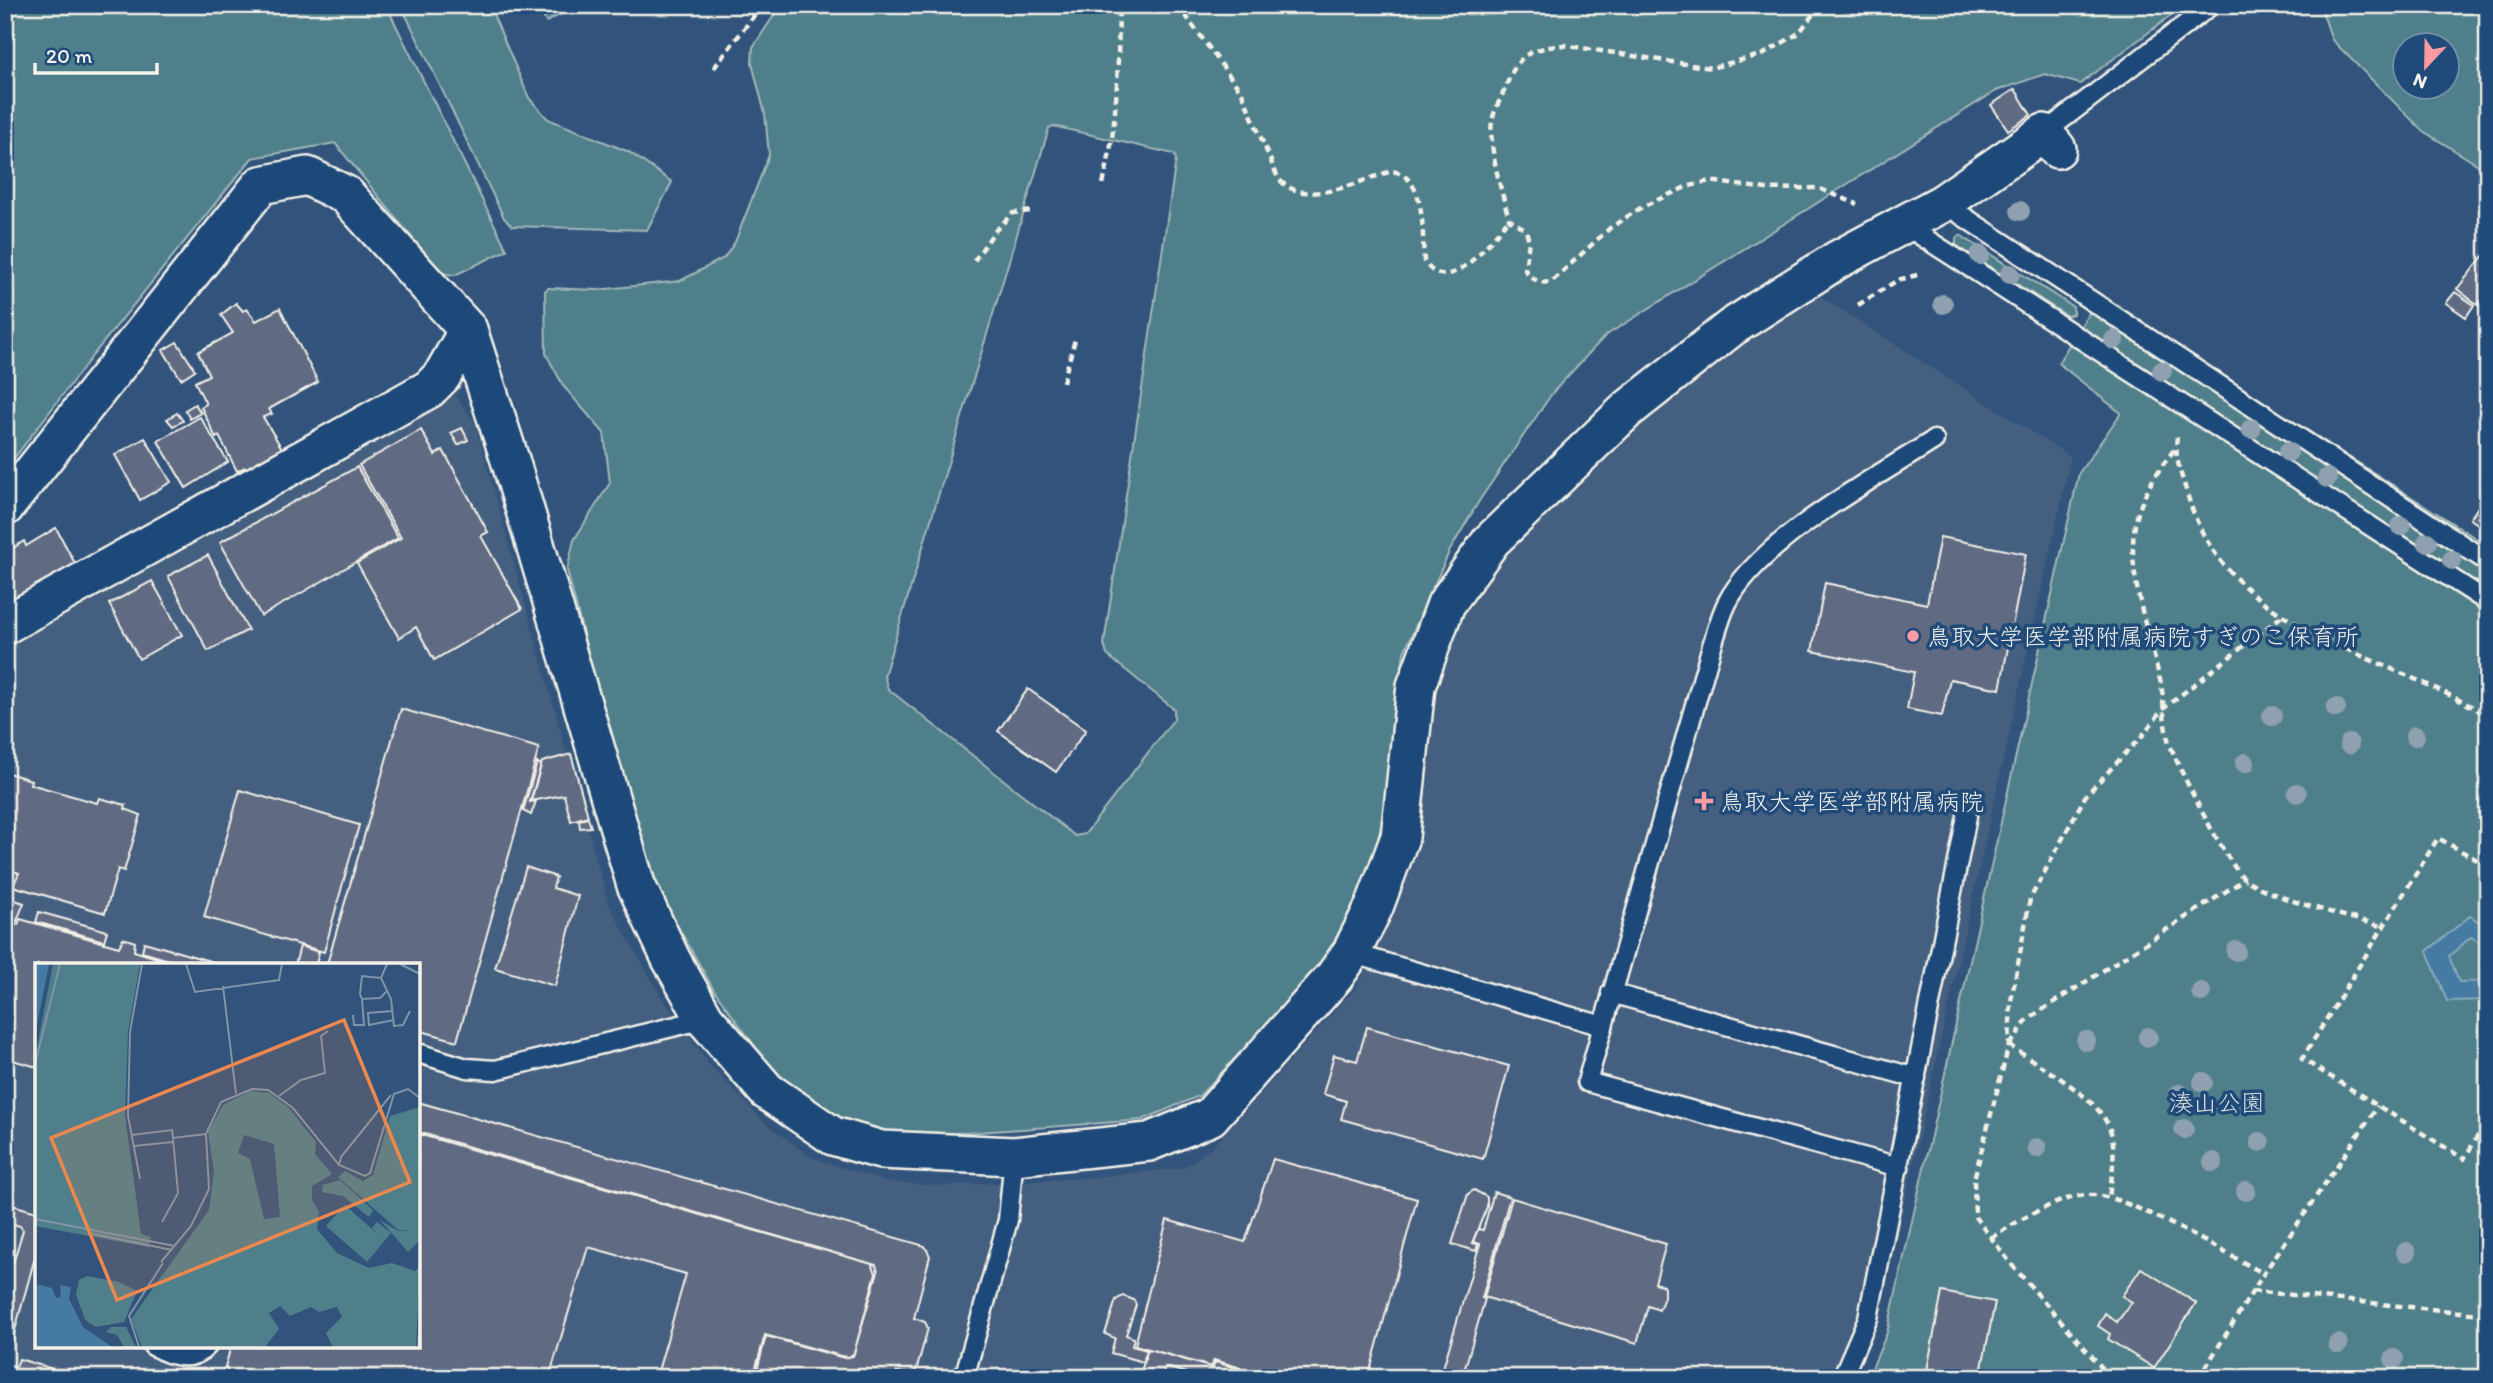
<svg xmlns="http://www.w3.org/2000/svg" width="2493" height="1383" viewBox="0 0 2493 1383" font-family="Itim,'Klee One',sans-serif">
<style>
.built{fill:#445e80;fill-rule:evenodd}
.green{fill:#4f7f8a;stroke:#a2b8b9;stroke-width:2;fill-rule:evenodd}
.water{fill:#457aa2;stroke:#8baabe;stroke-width:2}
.building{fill:#606a82;stroke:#f4f1e8;stroke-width:2}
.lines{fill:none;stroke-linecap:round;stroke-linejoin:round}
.lane-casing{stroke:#f4f1e8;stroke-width:23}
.street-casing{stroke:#f4f1e8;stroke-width:42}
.path{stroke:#f4f1e8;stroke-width:4.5;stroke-dasharray:7 5;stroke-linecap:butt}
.lane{stroke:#1f4a7a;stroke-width:18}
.street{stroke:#1f4a7a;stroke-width:37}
.tree{fill:#8fa1b0}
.poi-dot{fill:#ff9aa2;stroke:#1f4a7a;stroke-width:2.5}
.labels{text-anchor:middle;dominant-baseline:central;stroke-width:7;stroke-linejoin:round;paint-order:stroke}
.poi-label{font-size:24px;fill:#f4f1e8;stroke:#1f4a7a;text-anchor:start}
.park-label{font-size:24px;fill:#dbe0da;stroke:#1f4a7a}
.inset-road{fill:none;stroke:#8093a7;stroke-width:2}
.view{fill:#ec874e;fill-opacity:0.15;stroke:#ec874e;stroke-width:3.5}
.inset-edge{fill:none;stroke:#f4f1e8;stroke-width:3.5}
</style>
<rect width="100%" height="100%" fill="#32547c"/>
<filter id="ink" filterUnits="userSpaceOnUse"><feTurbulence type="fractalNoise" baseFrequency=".0143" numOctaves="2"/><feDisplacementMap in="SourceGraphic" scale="14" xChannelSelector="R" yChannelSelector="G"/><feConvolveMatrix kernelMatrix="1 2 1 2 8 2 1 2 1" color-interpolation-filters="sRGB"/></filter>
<g filter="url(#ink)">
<path class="built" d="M 1820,296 L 2071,457 L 1876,1330 L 1855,1378 L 5,1378 L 5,643 L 455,395 L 475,423 L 609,905 L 661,996 L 708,1063 L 764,1122 L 811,1157 L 886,1182 L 941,1186 L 1086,1178 L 1183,1168 L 1212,1147 L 1357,987 L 1393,917 L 1434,698 L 1456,623 L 1497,556 L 1611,437 L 1753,336 ZM 37,965 L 418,965 L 418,1346 L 37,1346 Z"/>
<g class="green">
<path d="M 5,5 L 386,5 L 507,250 L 455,275 L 441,273 L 335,143 L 252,158 L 93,355 L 5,470 Z"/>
<path d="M 401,5 L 489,5 L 529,98 L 548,119 L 629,152 L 672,182 L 647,230 L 512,226 L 504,218 Z"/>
<path d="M 537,5 L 579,5 L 546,22 Z"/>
<path d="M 781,5 L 2185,5 L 2080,84 L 2045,74 L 1996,91 L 1605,336 L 1553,392 L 1479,501 L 1449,552 L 1404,652 L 1385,811 L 1375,850 L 1343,932 L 1326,964 L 1199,1096 L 1142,1120 L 899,1138 L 861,1126 L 817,1107 L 770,1067 L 714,990 L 662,899 L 609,736 L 567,570 L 574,540 L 610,483 L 604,433 L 564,387 L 546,354 L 545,291 L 548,288 L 597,290 L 680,281 L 724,258 L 735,242 L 769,155 L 765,114 L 752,63 L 753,47 ZM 1053,126 L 1174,154 L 1176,159 L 1104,644 L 1107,655 L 1174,709 L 1174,719 L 1085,834 L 1075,836 L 888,689 L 884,676 L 1049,128 Z"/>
<path d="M 2320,5 L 2488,5 L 2488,171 L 2423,131 L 2332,40 ZM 2406,46 L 2448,46 L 2448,88 L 2406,88 Z"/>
<path d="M 1960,235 L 2073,307 L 2073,314 L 2067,316 L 1956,245 L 1956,239 Z"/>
<path d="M 2099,297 L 2488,546 L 2488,1378 L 1868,1378 L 1887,1333 L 2079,473 L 2121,413 L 2058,363 Z"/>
</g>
<path class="water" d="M 2470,916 L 2488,928 L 2488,948 L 2471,937 L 2449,956 L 2459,982 L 2488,981 L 2488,1000 L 2447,1001 L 2427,951 Z"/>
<g class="building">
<path d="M 2015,89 L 2031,115 L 2008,130 L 1991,105 Z"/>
<path d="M 2484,255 L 2488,257 L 2488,293 L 2478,305 L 2457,289 Z"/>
<path d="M 2455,292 L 2474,305 L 2466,317 L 2446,303 Z"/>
<path d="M 236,303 L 243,311 L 247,309 L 256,321 L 280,308 L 318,382 L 269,409 L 272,414 L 263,417 L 284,452 L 249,473 L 245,467 L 237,471 L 219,436 L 216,438 L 201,407 L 206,404 L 195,382 L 209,375 L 198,352 L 233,333 L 221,315 Z"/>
<path d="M 177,342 L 195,370 L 181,379 L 163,350 Z"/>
<path d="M 195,404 L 201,413 L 190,419 L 185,410 Z"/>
<path d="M 177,413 L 183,421 L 173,426 L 167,419 Z"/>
<path d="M 200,417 L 228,462 L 186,488 L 158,441 Z"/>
<path d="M 462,428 L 468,440 L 458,445 L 451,433 Z"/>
<path d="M 421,430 L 435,455 L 443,450 L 488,532 L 481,536 L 522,609 L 434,660 L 416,627 L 399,638 L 357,563 L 401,538 L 359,465 Z"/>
<path d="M 145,438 L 171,482 L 140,500 L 115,455 Z"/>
<path d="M 357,467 L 398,538 L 261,616 L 220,542 Z"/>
<path d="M 2488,492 L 2488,530 L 2470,519 Z"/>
<path d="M 56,528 L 78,569 L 5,612 L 7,552 L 24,541 L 26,546 Z"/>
<path d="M 1940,537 L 2026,554 L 2000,689 L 1950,679 L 1942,716 L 1907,709 L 1914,672 L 1812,651 L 1825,583 L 1927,604 Z"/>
<path d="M 208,555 L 248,630 L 208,651 L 168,576 Z"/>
<path d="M 152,581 L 182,635 L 139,659 L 109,604 Z"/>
<path d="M 1028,689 L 1086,730 L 1056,772 L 998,731 Z"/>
<path d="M 401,709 L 539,748 L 457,1041 L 418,1030 L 418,965 L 327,964 Z"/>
<path d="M 571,754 L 588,816 L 571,821 L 564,795 L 531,801 L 542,762 Z"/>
<path d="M 537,763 L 541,765 L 530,802 L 536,801 L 531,815 L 523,811 Z"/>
<path d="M 5,772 L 31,780 L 30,784 L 97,803 L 99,798 L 126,805 L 125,809 L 141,815 L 124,871 L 118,869 L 105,913 L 13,886 L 19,873 L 5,869 Z"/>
<path d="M 240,790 L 359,825 L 324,952 L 204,917 Z"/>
<path d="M 588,818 L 591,827 L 580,828 L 579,820 Z"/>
<path d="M 526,867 L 556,877 L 553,888 L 578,896 L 555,986 L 495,968 Z"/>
<path d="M 5,897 L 24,903 L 16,923 L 5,919 Z"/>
<path d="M 39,912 L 107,931 L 104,941 L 36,922 Z"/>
<path d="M 20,919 L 119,947 L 123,938 L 135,942 L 134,951 L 180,965 L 37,965 L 37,1067 L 5,1058 L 5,921 L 18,925 Z"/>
<path d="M 144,942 L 213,962 L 212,965 L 186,965 L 142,952 Z"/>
<path d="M 300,946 L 319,952 L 316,965 L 295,965 Z"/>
<path d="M 1367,1027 L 1509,1066 L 1483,1159 L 1341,1119 L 1346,1101 L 1323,1094 L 1334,1055 L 1357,1061 Z"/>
<path d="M 418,1102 L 925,1246 L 930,1256 L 914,1318 L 925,1322 L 928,1328 L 917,1368 L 913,1374 L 897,1372 L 895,1378 L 755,1378 L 766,1336 L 844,1358 L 853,1356 L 878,1271 L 876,1265 L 418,1132 Z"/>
<path d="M 418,1134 L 872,1264 L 876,1273 L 854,1353 L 849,1357 L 841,1356 L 765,1335 L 753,1378 L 656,1378 L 686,1274 L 588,1247 L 549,1378 L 242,1378 L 228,1372 L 225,1367 L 231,1346 L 418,1346 Z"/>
<path d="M 1273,1159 L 1417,1199 L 1368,1378 L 1276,1378 L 1214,1360 L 1211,1367 L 1135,1345 L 1167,1220 L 1245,1242 Z"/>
<path d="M 1474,1190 L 1487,1197 L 1487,1207 L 1472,1243 L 1478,1244 L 1476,1251 L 1452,1244 L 1468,1194 Z"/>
<path d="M 1494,1192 L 1510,1197 L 1482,1298 L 1485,1299 L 1462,1378 L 1440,1378 L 1480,1244 L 1473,1242 L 1478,1229 L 1483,1230 Z"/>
<path d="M 1512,1198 L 1666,1244 L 1655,1283 L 1664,1286 L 1664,1297 L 1659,1310 L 1648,1306 L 1637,1343 L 1484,1297 Z"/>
<path d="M 5,1203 L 37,1212 L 37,1250 L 6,1363 L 5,1290 L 23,1230 L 20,1226 L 5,1221 Z"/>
<path d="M 2141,1268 L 2196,1303 L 2154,1368 L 2108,1339 L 2110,1334 L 2098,1326 L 2105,1313 L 2117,1322 L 2132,1302 L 2122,1296 Z"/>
<path d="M 1942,1292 L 1995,1302 L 1980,1378 L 1927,1370 Z"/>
<path d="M 1123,1296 L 1134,1300 L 1136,1305 L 1126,1335 L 1134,1338 L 1132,1346 L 1147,1350 L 1143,1362 L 1111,1353 L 1115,1338 L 1105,1334 L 1116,1300 Z"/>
<path d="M 1148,1349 L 1213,1368 L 1215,1362 L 1271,1378 L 1204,1378 L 1165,1367 L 1162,1378 L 1139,1378 Z"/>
<path d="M 19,1359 L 83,1378 L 5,1378 L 5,1363 L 16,1367 Z"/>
<path d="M 897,1372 L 907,1375 L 912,1376 L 895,1378 Z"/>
</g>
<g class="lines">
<g class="lane-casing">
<g id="lane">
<path d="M 2044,133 L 2211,5"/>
<path d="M 1943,203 L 2488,562"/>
<path d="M 1906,226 L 2488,602"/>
<path d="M 1351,953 L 1603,1026 L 1587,1082 L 1899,1167"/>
<path d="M 1611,993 L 1916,1078"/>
<path d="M 1603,1026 L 1711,649 C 1716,634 1720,617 1727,603 C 1758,541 1875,478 1934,440"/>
<path d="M 418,1053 L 467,1068 L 495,1070 L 705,1019"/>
<path d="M 153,1346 C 171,1356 191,1363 207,1346"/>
<path d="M 964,1378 L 1008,1220 L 1014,1156"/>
<path d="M 1842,1378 L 1868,1318 L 1967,816"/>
</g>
</g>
<g class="street-casing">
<g id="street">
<path d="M 5,507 L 261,185 L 307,176 L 346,195 L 468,330 L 511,463 L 636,885 L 671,959 L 705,1019 L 767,1091 L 833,1136 L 881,1150 L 1014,1156 L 1149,1142 L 1210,1117 L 1334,977 L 1351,953 L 1374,907 L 1400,837 L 1416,686 L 1446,604 L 1491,541 L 1628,409 L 1732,327 L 1837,260 L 1943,203 L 2044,133 L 2057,149"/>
<path d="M 5,625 L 429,389 L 442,376 L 468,330"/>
</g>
</g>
<g class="path">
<path d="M 1178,5 L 1242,93 L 1278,178 C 1304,210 1358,181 1392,171 C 1427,176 1422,234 1424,261 C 1449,302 1492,238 1509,219"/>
<path d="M 1820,5 L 1799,33 L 1764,54 L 1711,68 L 1563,45 C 1525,50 1518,55 1504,91 C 1500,100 1494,111 1492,121 C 1488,148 1502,192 1509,219 L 1526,230 L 1529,241 L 1525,270 C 1531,279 1540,284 1551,282 L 1610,228 L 1642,207 L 1686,187 L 1710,181 L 1766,189 L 1818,188 L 1857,204"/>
<path d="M 714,68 L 762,5"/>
<path d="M 1103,184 C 1118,125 1118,66 1119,5"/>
<path d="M 974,261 L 994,232 L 1013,213 L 1031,211"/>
<path d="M 1858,305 L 1898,280 L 1921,274"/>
<path d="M 1063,382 L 1076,336"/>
<path d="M 2177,437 C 2174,456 2181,474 2187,493 C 2225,632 2382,651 2488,716"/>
<path d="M 2174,450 C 2156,473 2141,496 2135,525 C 2126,570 2149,633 2159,676 C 2165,696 2162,718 2168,739 C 2174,761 2228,866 2244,878 C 2275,901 2345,915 2384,927"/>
<path d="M 2488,866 L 2438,838 L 2302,1059 L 2464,1159 L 2488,1119"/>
<path d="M 2009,1045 C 2037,1065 2092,1093 2107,1123 C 2119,1144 2111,1177 2109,1199"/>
<path d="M 2010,1045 L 2028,1019 L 2245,879"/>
<path d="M 1991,1238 C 2016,1222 2063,1193 2094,1195 C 2131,1197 2226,1254 2263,1273"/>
<path d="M 2252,1291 L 2480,1314 L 2488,1308"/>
<path d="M 2480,1314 L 2488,1327"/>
<path d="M 2111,1378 L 2012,1265 L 1975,1217 L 1974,1179 L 2009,1045 L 2011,1001 L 2030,899 L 2086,795 L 2142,736 L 2163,709 L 2282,616"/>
<path d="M 2199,1378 L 2264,1273 L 2378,1106"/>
</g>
<use href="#lane" class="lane"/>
<use href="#street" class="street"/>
</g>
<g class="tree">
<circle cx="2020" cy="211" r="10"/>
<circle cx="1980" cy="255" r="10"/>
<circle cx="2010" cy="274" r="10"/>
<circle cx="1943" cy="304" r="10"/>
<circle cx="2114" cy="340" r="10"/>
<circle cx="2162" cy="371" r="10"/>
<circle cx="2251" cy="429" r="10"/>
<circle cx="2288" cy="452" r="10"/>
<circle cx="2327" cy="478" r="10"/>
<circle cx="2401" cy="526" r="10"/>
<circle cx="2427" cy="542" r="10"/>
<circle cx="2452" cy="560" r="10"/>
<circle cx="2336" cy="708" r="10"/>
<circle cx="2272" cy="716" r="10"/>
<circle cx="2415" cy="736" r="10"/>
<circle cx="2349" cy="744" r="10"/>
<circle cx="2245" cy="763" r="10"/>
<circle cx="2297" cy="793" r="10"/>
<circle cx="2236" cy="951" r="10"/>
<circle cx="2201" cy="992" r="10"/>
<circle cx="2148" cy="1037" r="10"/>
<circle cx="2086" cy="1041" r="10"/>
<circle cx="2203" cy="1082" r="10"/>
<circle cx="2179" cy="1094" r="10"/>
<circle cx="2184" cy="1129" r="10"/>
<circle cx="2260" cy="1142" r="10"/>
<circle cx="2037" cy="1148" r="10"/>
<circle cx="2213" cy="1162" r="10"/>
<circle cx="2246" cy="1191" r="10"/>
<circle cx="2406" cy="1252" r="10"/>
<circle cx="2338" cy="1344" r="10"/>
<circle cx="2394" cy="1359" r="10"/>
</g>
</g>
<g class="poi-dot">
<circle cx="1913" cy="636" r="7"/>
<path d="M1700.5 790.5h7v7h7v7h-7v7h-7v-7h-7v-7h7z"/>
</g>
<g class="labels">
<g class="poi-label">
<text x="1927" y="636">鳥取大学医学部附属病院すぎのこ保育所</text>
<text x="1720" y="801">鳥取大学医学部附属病院</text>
</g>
<g class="park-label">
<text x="2217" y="1102">湊山公園</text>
</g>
</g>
<g transform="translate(35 963)">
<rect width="385" height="385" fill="#32547c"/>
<path d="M 18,1 L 105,1 L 93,69 L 90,152 L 106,271 L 116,274 L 114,284 L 0,263 L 0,95 ZM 215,128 L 234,130 L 254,145 L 281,179 L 280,191 L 297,211 L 277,223 L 277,237 L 284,249 L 282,266 L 302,290 L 334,305 L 357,300 L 380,308 L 385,303 L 381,384 L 298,384 L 291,370 L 307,354 L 302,344 L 284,349 L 276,344 L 255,353 L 245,343 L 234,350 L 244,366 L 230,384 L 107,384 L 96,356 L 174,247 L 179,209 L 173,169 L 188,142 ZM 209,172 L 239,181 L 245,254 L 229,256 L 215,196 L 203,190 ZM 385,144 L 385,277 L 373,289 L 345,257 L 363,268 L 375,268 L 363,267 L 303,214 L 310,208 L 328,218 L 338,212 L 355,153 ZM 305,217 L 338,247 L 334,254 L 308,233 L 287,229 L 288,222 ZM 310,242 L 347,275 L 337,265 L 342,259 L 356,270 L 332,299 L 291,263 ZM 52,313 L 84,319 L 102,328 L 89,359 L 61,364 L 50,357 L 41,331 L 44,317 ZM 76,364 L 91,364 L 101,384 L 89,384 L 82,372 L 71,369 Z" fill="#4f7f8a" fill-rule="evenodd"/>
<path d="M 0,1 L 14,1 L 0,72 ZM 0,321 L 17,325 L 21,335 L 26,334 L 25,322 L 36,324 L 34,336 L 48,364 L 77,384 L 0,384 Z" fill="#457aa2"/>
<path class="inset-road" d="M 151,1 L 160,29 L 244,17 L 247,1M 352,1 L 346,15 L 356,36 L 359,63 L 368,62 L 375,48M 365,1 L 385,11M 346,15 L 327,13 L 325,31 L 327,36 L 345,35 L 352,28M 188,23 L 201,131M 358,48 L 333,50 L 334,62 L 359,57M 318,52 L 319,62 L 329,62 L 327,36M 0,101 L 25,1M 244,133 L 266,117 L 290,110 L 286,73 L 293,68M 96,172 L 137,167 L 138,175 L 171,171M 99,183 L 138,179M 304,202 L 306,194 L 356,132M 105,216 L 93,153 L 95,69 L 107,1M 0,256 L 140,283M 127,259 L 143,230 L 138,175M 53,270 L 137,287M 126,299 L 156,263 L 174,226 L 171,171 L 186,139 L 217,126 L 233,127 L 258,145 L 304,202 L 330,213 L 335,210 L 359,131 L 373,126 L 385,135M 104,384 L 94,353 L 128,300M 383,384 L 385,356"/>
<path class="view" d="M 309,57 L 375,219 L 82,337 L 16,175 Z"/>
<rect width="385" height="385" class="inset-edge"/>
</g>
<rect width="2493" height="1383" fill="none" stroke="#1f4a7a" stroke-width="28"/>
<rect x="14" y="14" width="2465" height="1355" fill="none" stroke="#f4f1e8" stroke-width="2.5" filter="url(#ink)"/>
<g transform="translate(2426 66) rotate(202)"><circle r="33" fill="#1f4a7a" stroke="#748da6" stroke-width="2"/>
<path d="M0-5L12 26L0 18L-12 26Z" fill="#ff9aa2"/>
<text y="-10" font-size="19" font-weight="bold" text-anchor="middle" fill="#f4f1e8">N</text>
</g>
<path d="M35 63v10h122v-10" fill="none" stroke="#f4f1e8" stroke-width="3.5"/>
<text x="46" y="63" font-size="21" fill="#f4f1e8" stroke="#1f4a7a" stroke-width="5" paint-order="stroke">20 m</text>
</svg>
